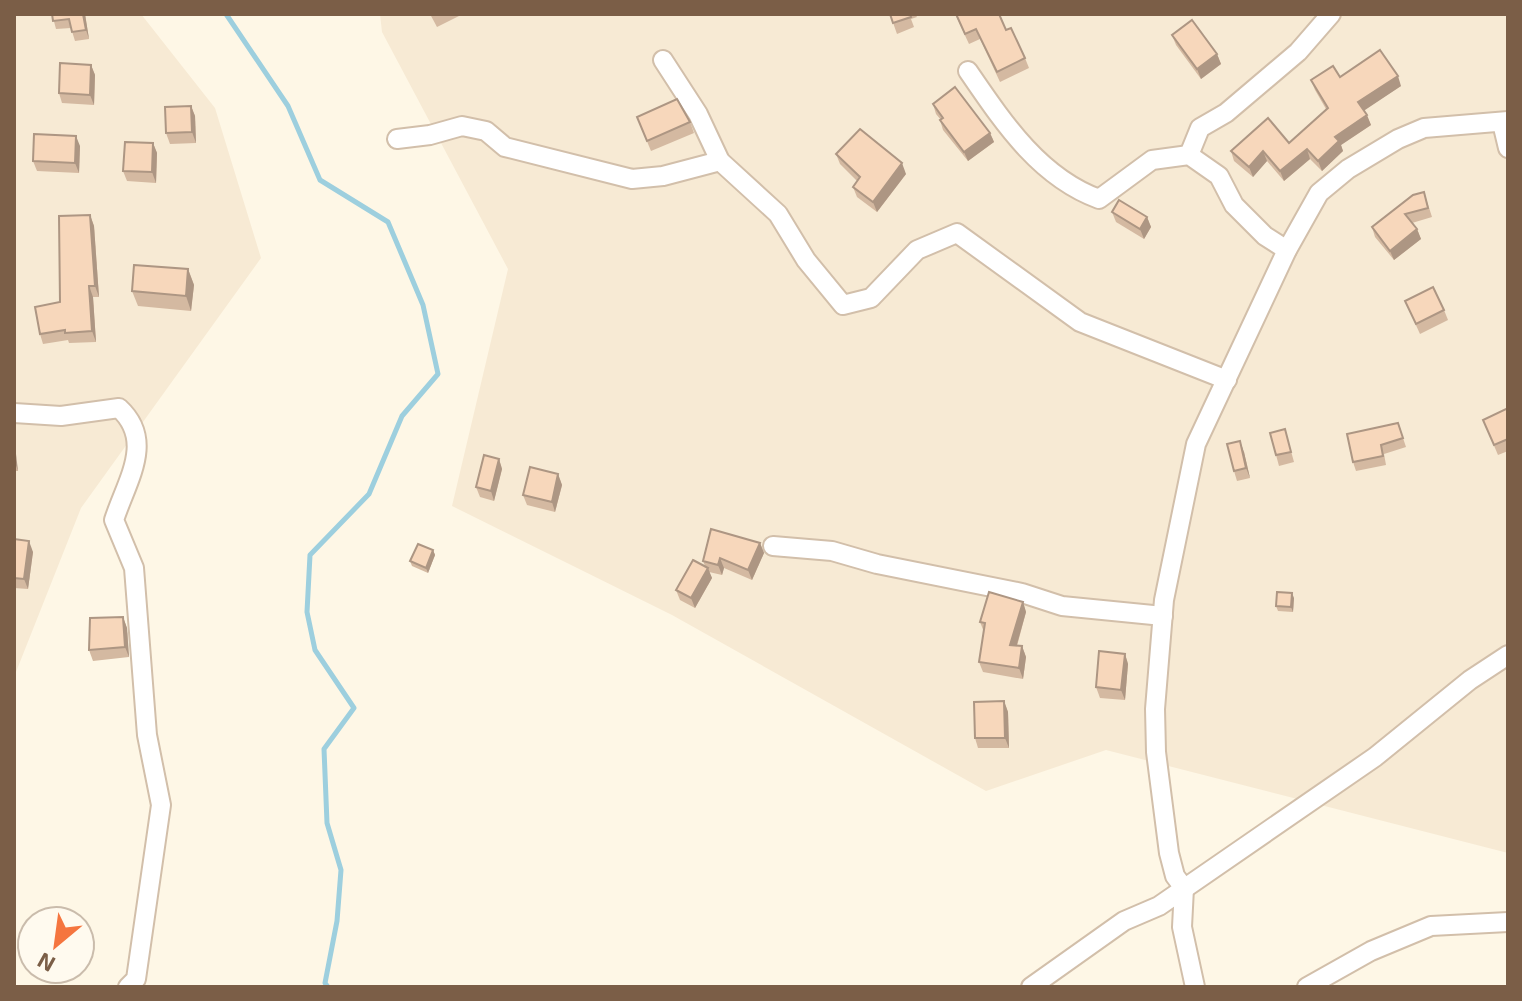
<svg xmlns="http://www.w3.org/2000/svg" width="1522" height="1001" viewBox="0 0 1522 1001" font-family="'Exo 2',sans-serif">
<style>
.residential{fill:#f7ead4}
.lines{fill:none;stroke-linecap:round;stroke-linejoin:round}
.stream{stroke:#9dcfde;stroke-width:5}
.street-casing{stroke:#d2bfaa;stroke-width:22}
.street{stroke:#fff;stroke-width:18}
.wall{fill:#d4b9a1}
.shaded-wall{fill:#ad9683}
.building{fill:#f7d7bb;stroke:#ad9683;stroke-width:2}
</style>
<rect width="100%" height="100%" fill="#fef7e6"/>
<g class="residential">
<path d="M 14,14 L 141,14 L 215,108 L 261,258 L 81,508 L 14,677 Z"/>
<path d="M 380,14 L 1508,14 L 1508,853 L 1106,750 L 986,791 L 672,615 L 452,506 L 508,269 L 382,32 Z"/>
</g>
<g class="lines">
<path class="stream" d="M 226,14 L 288,106 L 320,180 L 388,222 L 423,305 L 438,374 L 402,416 L 369,494 L 310,555 L 307,612 L 315,650 L 354,708 L 324,749 L 327,823 L 341,870 L 337,921 L 325,983 L 328,987"/>
<g class="street-casing">
<g id="street">
<path d="M 663,60 L 698,114 L 720,161 L 778,214 L 806,260 L 843,305 L 871,298 L 917,250 L 957,233 L 1080,322 L 1227,380"/>
<path d="M 968,71 C 1003,122 1039,177 1099,199 L 1152,160 L 1189,155 L 1219,176 L 1234,205 L 1265,236 L 1287,250"/>
<path d="M 1502,123 L 1508,148"/>
<path d="M 397,139 L 430,135 L 462,126 L 486,131 L 505,147 L 632,179 L 663,176 L 720,161"/>
<path d="M 1189,155 L 1200,128 L 1226,113 L 1298,52 L 1331,14"/>
<path d="M 14,413 L 61,416 L 119,408 C 155,441 127,480 114,520 L 134,568 L 147,735 L 161,805 L 136,979 L 128,987"/>
<path d="M 773,546 L 832,551 L 877,564 L 1022,593 L 1062,606 L 1163,616"/>
<path d="M 1031,987 L 1124,921 L 1159,906 L 1375,757 L 1470,680 L 1508,655"/>
<path d="M 1195,987 L 1182,927 L 1184,888 L 1175,876 L 1169,853 L 1156,752 L 1155,709 L 1164,600 L 1196,444 L 1287,250 L 1319,193 L 1348,169 L 1398,139 L 1424,128 L 1508,121"/>
<path d="M 1307,987 L 1371,951 L 1431,926 L 1508,922"/>
</g>
</g>
<use href="#street" class="street"/>
</g>
<g class="wall">
<path d="M 52,14 L 85,14 L 89,39 L 75,41 L 71,28 L 56,29 Z"/>
<path d="M 430,14 L 463,14 L 437,27 Z"/>
<path d="M 890,14 L 915,14 L 917,17 L 911,19 L 914,27 L 897,34 Z"/>
<path d="M 955,14 L 1006,30 L 1025,58 L 1029,68 L 1000,82 L 980,39 L 969,44 Z"/>
<path d="M 1172,35 L 1217,54 L 1221,64 L 1201,79 L 1176,45 Z"/>
<path d="M 91,65 L 95,75 L 94,105 L 62,103 L 59,93 Z"/>
<path d="M 1340,77 L 1401,86 L 1364,110 L 1371,125 L 1341,145 L 1343,151 L 1322,171 L 1310,159 L 1284,181 L 1267,161 L 1253,177 L 1234,161 L 1231,151 L 1289,143 L 1326,109 L 1315,90 L 1311,80 Z"/>
<path d="M 933,104 L 990,133 L 994,142 L 968,161 L 943,130 L 940,120 L 941,120 L 936,114 Z"/>
<path d="M 191,106 L 195,116 L 196,143 L 170,144 L 166,133 Z"/>
<path d="M 637,117 L 690,122 L 694,133 L 651,151 Z"/>
<path d="M 153,143 L 157,153 L 156,183 L 127,181 L 123,171 Z"/>
<path d="M 80,146 L 79,173 L 37,171 L 33,161 Z"/>
<path d="M 836,154 L 906,174 L 877,212 L 857,197 L 853,187 L 857,181 L 840,164 Z"/>
<path d="M 1424,192 L 1432,217 L 1412,223 L 1417,229 L 1421,239 L 1394,260 L 1375,237 L 1372,227 Z"/>
<path d="M 1112,212 L 1147,217 L 1151,227 L 1144,239 L 1116,222 Z"/>
<path d="M 90,215 L 94,226 L 99,297 L 93,297 L 96,342 L 69,343 L 68,340 L 43,344 L 40,334 L 60,302 Z"/>
<path d="M 188,269 L 194,285 L 191,311 L 138,306 L 132,291 Z"/>
<path d="M 1405,301 L 1444,310 L 1448,320 L 1420,334 Z"/>
<path d="M 1508,408 L 1508,451 L 1498,455 L 1483,420 Z"/>
<path d="M 1398,423 L 1406,447 L 1384,454 L 1386,465 L 1356,471 L 1353,462 Z"/>
<path d="M 1285,429 L 1294,462 L 1279,466 L 1276,455 Z"/>
<path d="M 14,450 L 18,471 L 14,471 Z"/>
<path d="M 1244,452 L 1250,478 L 1237,481 L 1234,471 Z"/>
<path d="M 499,459 L 502,469 L 494,501 L 480,497 L 476,487 Z"/>
<path d="M 558,474 L 562,485 L 555,512 L 527,505 L 523,495 Z"/>
<path d="M 14,539 L 33,552 L 28,589 L 14,588 Z"/>
<path d="M 760,543 L 764,553 L 752,580 L 724,568 L 722,575 L 709,572 L 712,578 L 695,608 L 680,600 L 676,590 L 705,566 L 703,561 Z"/>
<path d="M 433,550 L 435,555 L 428,573 L 412,566 L 410,561 Z"/>
<path d="M 1294,598 L 1293,612 L 1278,611 L 1276,606 Z"/>
<path d="M 1023,602 L 1026,612 L 1017,646 L 1022,646 L 1026,657 L 1023,679 L 983,672 L 979,662 L 984,632 L 980,622 Z"/>
<path d="M 123,617 L 127,628 L 129,657 L 93,661 L 89,650 Z"/>
<path d="M 1125,654 L 1128,664 L 1125,700 L 1100,698 L 1096,687 Z"/>
<path d="M 1004,701 L 1008,712 L 1009,748 L 978,748 L 975,738 Z"/>
</g>
<g class="shaded-wall">
<path d="M 83,14 L 85,14 L 89,39 L 86,30 Z"/>
<path d="M 1217,54 L 1221,64 L 1201,79 L 1197,69 Z"/>
<path d="M 91,65 L 95,75 L 94,105 L 90,95 Z"/>
<path d="M 1398,76 L 1401,86 L 1362,112 L 1358,102 Z"/>
<path d="M 191,106 L 195,116 L 196,143 L 192,132 Z"/>
<path d="M 1367,115 L 1371,125 L 1341,145 L 1343,151 L 1322,171 L 1318,161 L 1335,137 Z"/>
<path d="M 990,133 L 994,142 L 968,161 L 964,152 Z"/>
<path d="M 76,136 L 80,146 L 79,173 L 75,163 Z"/>
<path d="M 153,143 L 157,153 L 156,183 L 152,172 Z"/>
<path d="M 1307,149 L 1310,159 L 1284,181 L 1280,171 Z"/>
<path d="M 1263,151 L 1267,161 L 1253,177 L 1249,167 Z"/>
<path d="M 902,163 L 906,174 L 877,212 L 873,202 Z"/>
<path d="M 90,215 L 94,226 L 99,297 L 95,286 Z"/>
<path d="M 1147,217 L 1151,227 L 1144,239 L 1140,229 Z"/>
<path d="M 1417,229 L 1421,239 L 1394,260 L 1390,251 Z"/>
<path d="M 188,269 L 194,285 L 191,311 L 186,296 Z"/>
<path d="M 89,286 L 93,297 L 96,342 L 92,331 Z"/>
<path d="M 1240,441 L 1244,452 L 1250,478 L 1246,468 Z"/>
<path d="M 14,450 L 16,454 L 18,471 L 14,460 Z"/>
<path d="M 499,459 L 502,469 L 494,501 L 491,491 Z"/>
<path d="M 558,474 L 562,485 L 555,512 L 552,502 Z"/>
<path d="M 29,541 L 33,552 L 28,589 L 24,579 Z"/>
<path d="M 760,543 L 764,553 L 752,580 L 748,570 Z"/>
<path d="M 433,550 L 435,555 L 428,573 L 426,568 Z"/>
<path d="M 720,558 L 724,568 L 722,575 L 718,565 Z"/>
<path d="M 708,568 L 712,578 L 695,608 L 691,598 Z"/>
<path d="M 1292,593 L 1294,598 L 1293,612 L 1291,607 Z"/>
<path d="M 1023,602 L 1026,612 L 1014,655 L 1010,645 Z"/>
<path d="M 123,617 L 127,628 L 129,657 L 125,647 Z"/>
<path d="M 1022,646 L 1026,657 L 1023,679 L 1019,668 Z"/>
<path d="M 1125,654 L 1128,664 L 1125,700 L 1121,690 Z"/>
<path d="M 1004,701 L 1008,712 L 1009,748 L 1005,738 Z"/>
</g>
<g class="building">
<path d="M 52,14 L 83,14 L 86,30 L 72,32 L 69,19 L 53,21 Z"/>
<path d="M 890,14 L 910,14 L 911,17 L 893,23 Z"/>
<path d="M 956,14 L 999,14 L 1006,30 L 1011,28 L 1025,58 L 997,72 L 976,29 L 965,34 Z"/>
<path d="M 1192,20 L 1217,54 L 1197,69 L 1172,35 Z"/>
<path d="M 1380,50 L 1398,76 L 1358,102 L 1367,115 L 1335,137 L 1339,141 L 1318,161 L 1307,149 L 1280,171 L 1263,151 L 1249,167 L 1231,151 L 1268,118 L 1289,143 L 1328,108 L 1311,80 L 1333,66 L 1340,77 Z"/>
<path d="M 60,63 L 91,65 L 90,95 L 59,93 Z"/>
<path d="M 955,87 L 990,133 L 964,152 L 940,120 L 943,118 L 933,104 Z"/>
<path d="M 677,99 L 690,122 L 647,141 L 637,117 Z"/>
<path d="M 191,106 L 192,132 L 166,133 L 165,107 Z"/>
<path d="M 860,129 L 902,163 L 873,202 L 853,187 L 860,177 L 836,154 Z"/>
<path d="M 34,134 L 76,136 L 75,163 L 33,161 Z"/>
<path d="M 125,142 L 153,143 L 152,172 L 123,171 Z"/>
<path d="M 1424,192 L 1428,208 L 1405,214 L 1417,229 L 1390,251 L 1372,227 L 1413,195 Z"/>
<path d="M 1119,200 L 1147,217 L 1140,229 L 1112,212 Z"/>
<path d="M 90,215 L 95,286 L 89,286 L 92,331 L 65,333 L 65,330 L 40,334 L 35,307 L 60,302 L 59,216 Z"/>
<path d="M 134,265 L 188,269 L 186,296 L 132,291 Z"/>
<path d="M 1433,287 L 1444,310 L 1416,324 L 1405,301 Z"/>
<path d="M 1508,408 L 1508,439 L 1494,445 L 1483,420 Z"/>
<path d="M 1398,423 L 1403,438 L 1381,445 L 1383,456 L 1353,462 L 1347,434 Z"/>
<path d="M 1285,429 L 1291,452 L 1276,455 L 1270,433 Z"/>
<path d="M 1240,441 L 1246,468 L 1234,471 L 1227,444 Z"/>
<path d="M 484,455 L 499,459 L 491,491 L 476,487 Z"/>
<path d="M 530,467 L 558,474 L 552,502 L 523,495 Z"/>
<path d="M 711,529 L 760,543 L 748,570 L 720,558 L 718,565 L 703,561 Z"/>
<path d="M 14,539 L 29,541 L 24,579 L 14,578 Z"/>
<path d="M 418,544 L 433,550 L 426,568 L 410,561 Z"/>
<path d="M 693,560 L 708,568 L 691,598 L 676,590 Z"/>
<path d="M 989,592 L 1023,602 L 1010,645 L 1022,646 L 1019,668 L 979,662 L 985,623 L 980,622 Z"/>
<path d="M 1277,592 L 1292,593 L 1291,607 L 1276,606 Z"/>
<path d="M 123,617 L 125,647 L 89,650 L 90,618 Z"/>
<path d="M 1099,651 L 1125,654 L 1121,690 L 1096,687 Z"/>
<path d="M 1004,701 L 1005,738 L 975,738 L 974,702 Z"/>
</g>
<rect width="1522" height="1001" fill="none" stroke="#7b5e47" stroke-width="32"/>
<g transform="translate(56 945) rotate(209)"><circle r="38" fill="#fffaef" stroke="#cabcac" stroke-width="2"/>
<path d="M0-6L14 30L0 20L-14 30Z" fill="#f5753f"/>
<text y="-12" font-size="22" font-weight="bold" text-anchor="middle" fill="#7b5e47">N</text>
</g>
</svg>
